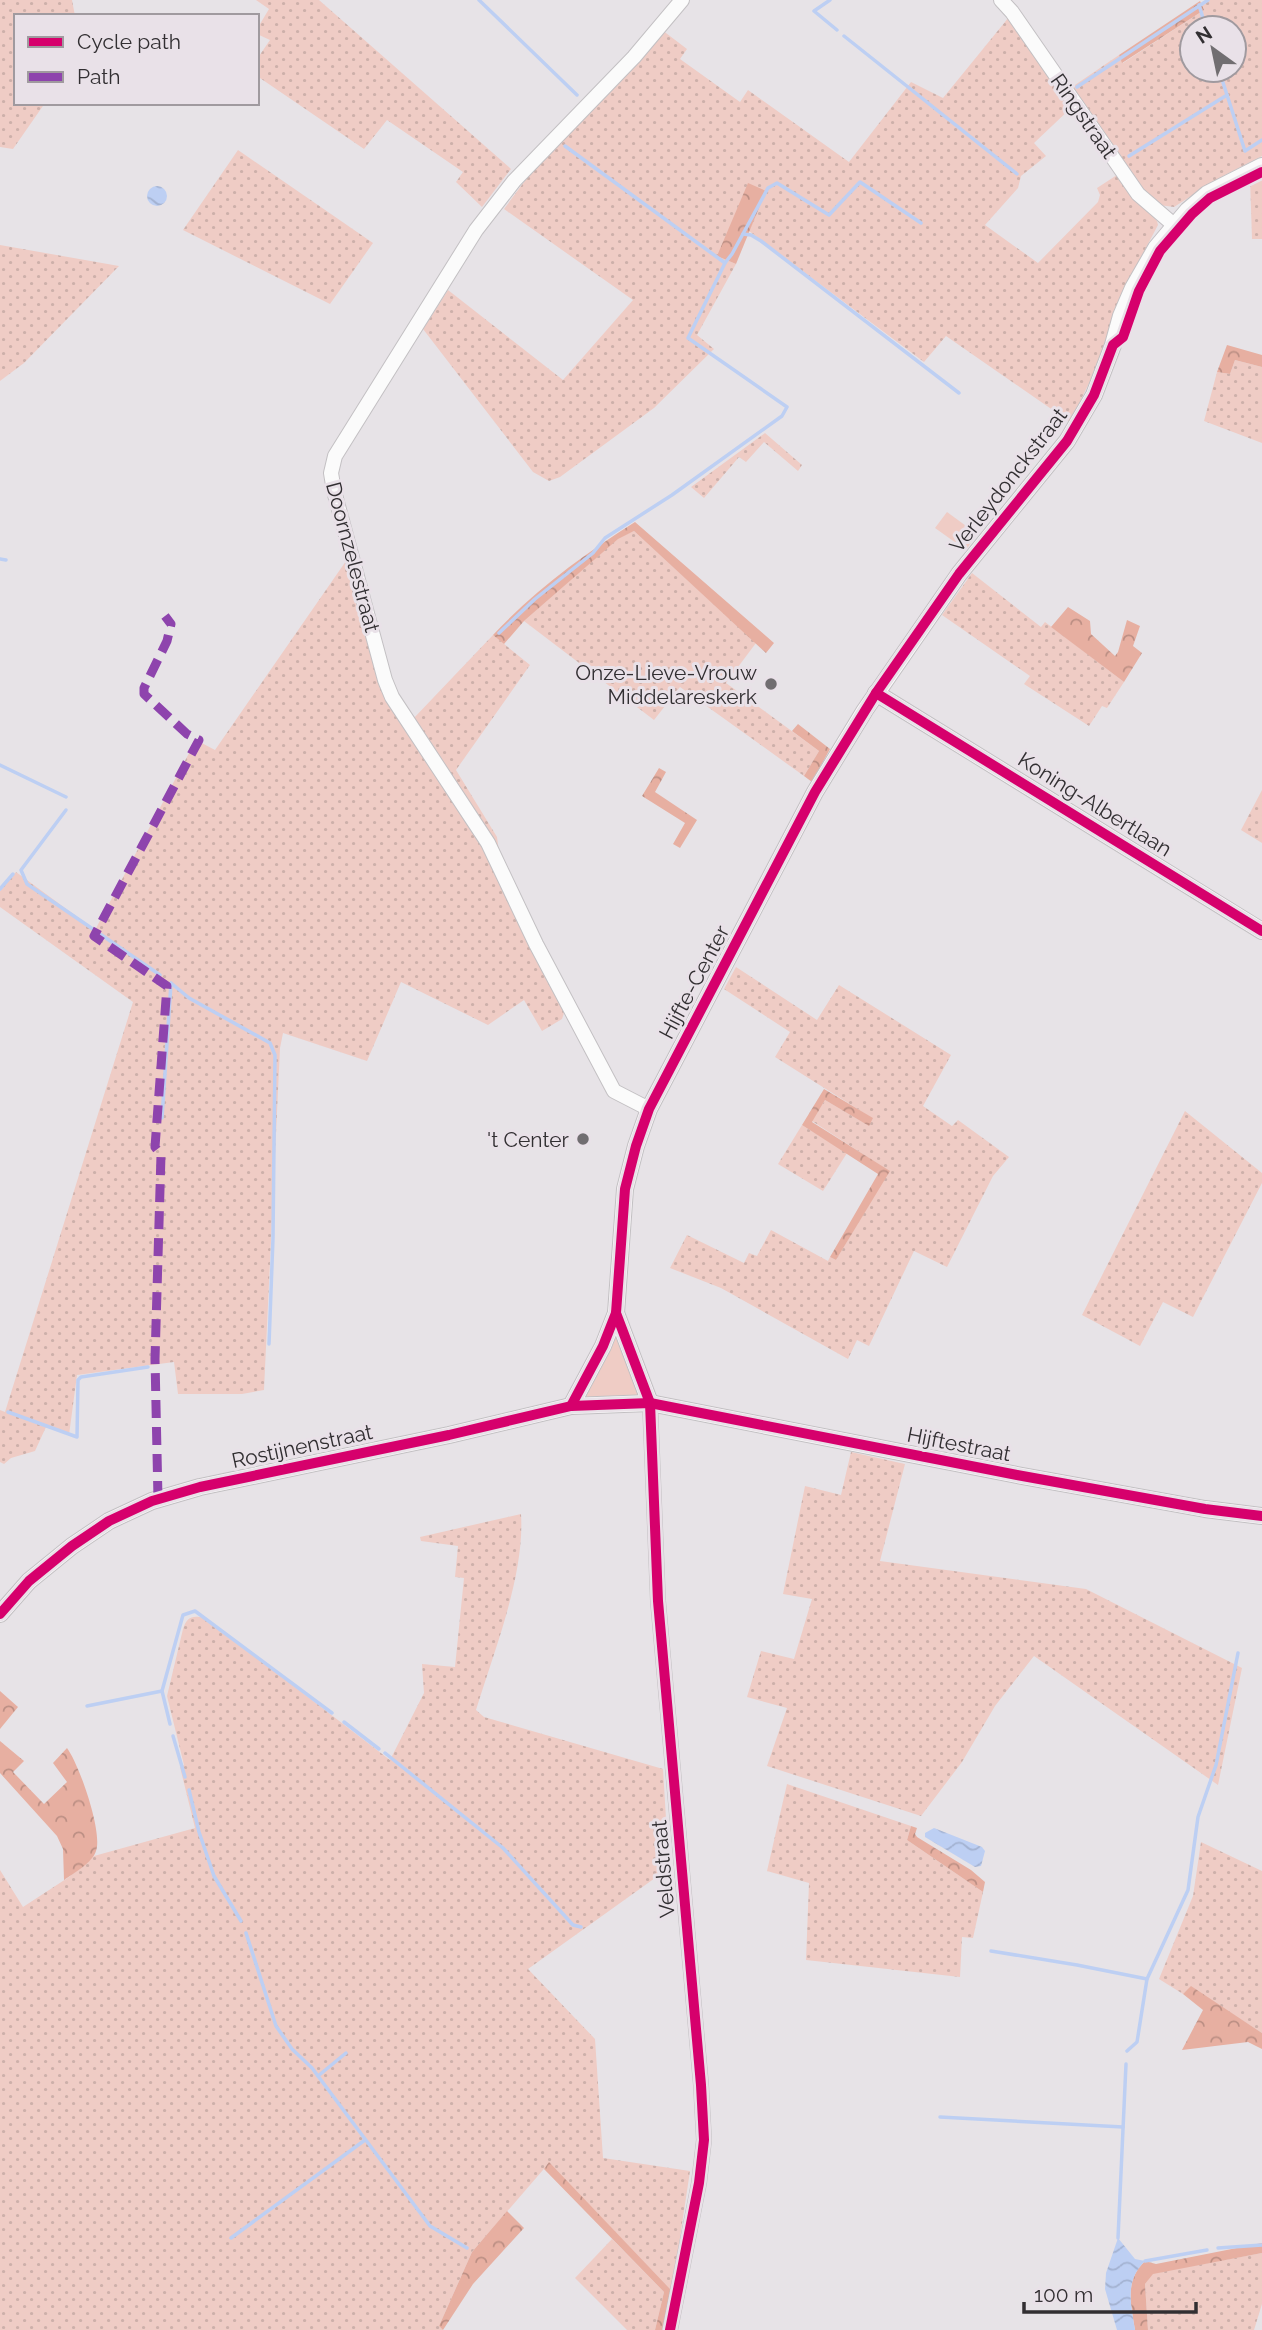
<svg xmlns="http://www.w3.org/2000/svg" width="1262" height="2330" viewBox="0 0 1262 2330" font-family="Raleway,sans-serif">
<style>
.grass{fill:url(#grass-dots);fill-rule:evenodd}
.forest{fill:url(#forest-crowns)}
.green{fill:#efccc5}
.water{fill:url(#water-waves)}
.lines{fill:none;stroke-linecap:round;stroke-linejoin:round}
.stream{stroke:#bdcff3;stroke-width:3.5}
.minor-casing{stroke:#c3c0c3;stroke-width:16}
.tertiary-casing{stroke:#c3c0c3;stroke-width:18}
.minor{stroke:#fbfbfb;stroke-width:14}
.tertiary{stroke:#fbfbfb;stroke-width:16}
.quiet{stroke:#8e44ad;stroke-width:9;stroke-dasharray:18 9;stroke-linecap:butt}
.cycleway-casing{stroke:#e9e1e8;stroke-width:15}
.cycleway{stroke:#d6006c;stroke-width:10}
.poi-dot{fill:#716e71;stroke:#e9e1e8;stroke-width:2.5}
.labels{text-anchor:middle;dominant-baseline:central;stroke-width:6;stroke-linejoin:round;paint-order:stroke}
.street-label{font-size:21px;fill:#322f32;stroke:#e9e1e8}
.poi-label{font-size:21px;fill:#322f32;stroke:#e9e1e8;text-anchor:end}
</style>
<defs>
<pattern id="grass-dots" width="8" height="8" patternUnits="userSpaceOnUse" patternTransform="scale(1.75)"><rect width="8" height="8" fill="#efccc5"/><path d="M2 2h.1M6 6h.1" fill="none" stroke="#cdb0aa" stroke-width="1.8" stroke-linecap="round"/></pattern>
<pattern id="forest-crowns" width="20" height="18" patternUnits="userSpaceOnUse" patternTransform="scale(1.75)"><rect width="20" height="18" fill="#e7afa1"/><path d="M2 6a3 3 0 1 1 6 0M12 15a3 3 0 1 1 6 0" fill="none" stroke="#bc8f84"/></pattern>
<pattern id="water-waves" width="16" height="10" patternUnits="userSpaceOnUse" patternTransform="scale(1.75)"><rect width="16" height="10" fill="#bdcff3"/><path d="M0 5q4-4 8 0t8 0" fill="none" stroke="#a3b2d1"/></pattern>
</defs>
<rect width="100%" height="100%" fill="#e7e3e7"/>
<g class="grass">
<path d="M 0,0 L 72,0 L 75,16 L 16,16 L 16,103 L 45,103 L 13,149 L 0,147 Z"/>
<path d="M 256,0 L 319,0 L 511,169 L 482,207 L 456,182 L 463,172 L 387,120 L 364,149 L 257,76 L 257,59 L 270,40 L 257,34 L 257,29 L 269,9 Z"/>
<path d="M 1210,0 L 1262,0 L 1262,156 L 1221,177 L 1174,207 L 1159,205 L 1141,190 L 1072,87 L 1119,55 L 1123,63 L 1204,10 L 1202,6 ZM 1192,28 L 1234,28 L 1234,70 L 1192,70 Z"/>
<path d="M 1009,17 L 1072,107 L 1034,143 L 1046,156 L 1021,176 L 1018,188 L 985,225 L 1038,263 L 1098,202 L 1100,195 L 1097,188 L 1117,175 L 1157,221 L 1158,225 L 1128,282 L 1093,375 L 1070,422 L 946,336 L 924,362 L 749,231 L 766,191 L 717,256 L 736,264 L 697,335 L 714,349 L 654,408 L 560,477 L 549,481 L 533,472 L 423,329 L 448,290 L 563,380 L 633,300 L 504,209 L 556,139 L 662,30 L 687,49 L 680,59 L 740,102 L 748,90 L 849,162 L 911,82 L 943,98 Z"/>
<path d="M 238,150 L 373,243 L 330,304 L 183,230 Z"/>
<path d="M 1262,172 L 1262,239 L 1252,239 L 1250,178 Z"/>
<path d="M 0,245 L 119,266 L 24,363 L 0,381 Z"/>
<path d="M 1235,360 L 1262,367 L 1262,443 L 1204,421 L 1217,372 L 1230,374 Z"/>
<path d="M 765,433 L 802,465 L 798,471 L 764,442 L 746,462 L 739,457 L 704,498 L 691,487 Z"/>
<path d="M 634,531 L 756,643 L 726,683 L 819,751 L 804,776 L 680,687 L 654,720 L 524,621 L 618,538 Z"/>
<path d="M 346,561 L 384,696 L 476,835 L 500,878 L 564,1013 L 562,1019 L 542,1031 L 524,1000 L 488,1025 L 401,982 L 367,1061 L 283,1033 L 280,1048 L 264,1390 L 242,1394 L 178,1394 L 174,1362 L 77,1375 L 69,1435 L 46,1427 L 35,1451 L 11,1458 L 4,1464 L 0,1462 L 0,1410 L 5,1412 L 133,1002 L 0,907 L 0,891 L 16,872 L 95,930 L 196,740 L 215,750 Z"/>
<path d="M 972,573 L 1041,627 L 1045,622 L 1124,682 L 1107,708 L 1102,706 L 1089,726 L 1024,684 L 1030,676 L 942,615 Z"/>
<path d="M 493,635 L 530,665 L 456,770 L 497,837 L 499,852 L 413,719 Z"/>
<path d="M 1262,790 L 1262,843 L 1241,830 Z"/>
<path d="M 736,967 L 817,1020 L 839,985 L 951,1055 L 923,1106 L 952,1126 L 958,1120 L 1009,1157 L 993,1176 L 947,1267 L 914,1251 L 869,1346 L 857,1340 L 848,1359 L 721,1288 L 670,1268 L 687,1235 L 744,1263 L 749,1253 L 757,1256 L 771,1230 L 828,1261 L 830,1257 L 836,1260 L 889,1171 L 812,1121 L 825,1100 L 868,1125 L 872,1118 L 775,1057 L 790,1032 L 724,989 Z"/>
<path d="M 1185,1111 L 1262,1173 L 1262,1183 L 1193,1317 L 1163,1302 L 1140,1346 L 1082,1315 Z"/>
<path d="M 802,1125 L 847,1153 L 823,1191 L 778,1164 Z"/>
<path d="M 851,1452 L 905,1464 L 880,1561 L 1086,1589 L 1242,1668 L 1218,1785 L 1034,1656 L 995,1706 L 962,1762 L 921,1816 L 767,1766 L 787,1708 L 747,1697 L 761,1651 L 794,1659 L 812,1599 L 783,1594 L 805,1486 L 841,1495 Z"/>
<path d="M 521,1514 C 525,1575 494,1651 476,1710 L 484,1717 L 663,1769 L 669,1868 L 528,1969 L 595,2039 L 603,2158 L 690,2171 L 672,2291 L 549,2163 L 472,2252 L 439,2326 L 443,2330 L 0,2330 L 0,1870 L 23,1907 L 69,1877 L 94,1856 L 195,1828 L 180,1767 L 184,1765 L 167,1696 L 183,1629 C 187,1617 192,1615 205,1618 L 390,1760 L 424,1693 L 422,1664 L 455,1667 L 464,1578 L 455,1577 L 458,1546 L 421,1541 L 420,1537 Z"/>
<path d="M 787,1784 L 911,1826 L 907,1840 L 983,1892 L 973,1938 L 962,1937 L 960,1977 L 806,1960 L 809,1883 L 767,1871 Z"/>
<path d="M 1201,1842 L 1262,1871 L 1262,2033 L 1191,1987 L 1183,1994 L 1159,1979 L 1193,1896 Z"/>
<path d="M 612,2239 L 664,2292 L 655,2330 L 627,2330 L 575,2278 Z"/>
<path d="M 1262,2253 L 1262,2304 L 1254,2330 L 1148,2330 L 1145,2284 L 1153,2273 Z"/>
</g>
<g class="forest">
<path d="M 1200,1 L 1204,10 L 1122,63 L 1119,55 Z"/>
<path d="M 748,183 L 766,191 L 736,264 L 717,256 Z"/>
<path d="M 1227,345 L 1262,355 L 1262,367 L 1235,360 L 1230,374 L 1217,372 Z"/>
<path d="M 635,522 L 774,643 L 766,653 L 634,531 L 618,539 L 524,621 L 504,644 L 493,635 C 534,591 584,554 635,522 Z"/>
<path d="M 1068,607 L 1090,621 L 1091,634 L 1115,656 L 1118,652 L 1127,620 L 1140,626 L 1133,646 L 1142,653 L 1124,682 L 1051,627 Z"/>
<path d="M 798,724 L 830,749 L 812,782 L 804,776 L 819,751 L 792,731 Z"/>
<path d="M 659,768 L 666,772 L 655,792 L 697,820 L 680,848 L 673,844 L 685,823 L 642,796 Z"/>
<path d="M 824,1089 L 873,1118 L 869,1126 L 825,1100 L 812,1122 L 890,1171 L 836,1260 L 830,1257 L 878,1174 L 802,1125 Z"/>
<path d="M 0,1691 L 18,1707 L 0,1729 Z"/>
<path d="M 0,1741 L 24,1761 L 13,1772 L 44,1804 L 67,1782 L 53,1763 L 67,1748 C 79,1764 103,1832 96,1851 C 93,1862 73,1874 64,1880 L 63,1849 L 57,1836 L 0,1773 Z"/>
<path d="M 911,1826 L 917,1828 L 915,1834 L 917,1837 L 971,1870 L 985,1882 L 983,1892 L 907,1840 Z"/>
<path d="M 1191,1986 L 1262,2033 L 1262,2049 L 1248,2042 L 1182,2050 L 1203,2010 L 1183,1994 Z"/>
<path d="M 549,2162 L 672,2291 L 665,2330 L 655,2330 L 664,2292 L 544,2169 Z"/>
<path d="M 507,2211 L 524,2228 L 473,2284 L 443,2330 L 439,2326 L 472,2252 Z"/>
<path d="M 1262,2243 L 1262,2253 L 1153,2274 L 1145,2284 L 1148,2330 L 1135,2330 C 1131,2305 1124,2281 1145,2261 L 1156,2264 Z"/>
</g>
<g class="green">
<path d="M 947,512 L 977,534 L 966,550 L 935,528 Z"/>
<path d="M 616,1313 L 650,1403 L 571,1406 Z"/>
</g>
<g class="water">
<circle cx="157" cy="196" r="10"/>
<path d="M 934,1828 L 982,1847 L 985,1851 L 981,1866 L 975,1867 L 925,1837 L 925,1833 Z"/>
<path d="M 1118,2238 L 1135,2259 L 1145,2261 C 1124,2281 1131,2305 1135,2330 L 1117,2330 L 1105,2289 L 1106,2273 Z"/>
</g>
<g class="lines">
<g class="stream">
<path d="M 479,0 L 577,95"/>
<path d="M 830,0 L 814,11 L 837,30"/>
<path d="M 1199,5 L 1206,28"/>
<path d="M 844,36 L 1017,174"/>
<path d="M 1219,70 L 1245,151 L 1262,140"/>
<path d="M 1077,87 L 1208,0"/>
<path d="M 1129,156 L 1227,95"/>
<path d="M 743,234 L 751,235 L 761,241 L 959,393"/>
<path d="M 725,263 L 732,254 L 768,188 L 777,183 L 829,215 L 860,182 L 921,223"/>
<path d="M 0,559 L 6,560"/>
<path d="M 499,633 L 535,599 L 593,553 L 605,538 L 672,495 L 782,416 L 787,407 L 688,338 L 725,263 L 565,146"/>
<path d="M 0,765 L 66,797"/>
<path d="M 66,810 L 21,870 L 27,884 L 160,975"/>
<path d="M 0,889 L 13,874"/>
<path d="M 171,983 L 189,998 L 270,1043 L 275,1055 L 273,1238 L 269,1344"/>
<path d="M 162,1118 L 171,983"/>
<path d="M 8,1412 L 77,1437 L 78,1380 L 81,1377 L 148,1367"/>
<path d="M 87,1706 L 162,1691"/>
<path d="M 344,1722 L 379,1749"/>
<path d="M 170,1724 L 162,1691 L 183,1615 L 195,1611 L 332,1713"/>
<path d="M 173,1736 L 185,1777"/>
<path d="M 385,1753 L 503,1848 L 573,1925 L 581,1927"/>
<path d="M 189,1790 L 199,1832 L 214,1876 L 241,1921"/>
<path d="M 246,1933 L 276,2026 L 292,2049 L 312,2068 L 430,2226 L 467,2248"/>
<path d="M 991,1951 L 1077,1965 L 1147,1979"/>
<path d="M 1127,2051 L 1137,2042 L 1147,1979 L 1188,1890 L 1198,1817 L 1216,1765 L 1238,1653"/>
<path d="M 318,2076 L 346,2053"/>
<path d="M 940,2117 L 1123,2127"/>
<path d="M 231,2238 L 365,2140"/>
<path d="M 1118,2238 L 1126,2064"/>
<path d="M 1218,2248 L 1262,2245"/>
<path d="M 1145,2261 L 1207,2250"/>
</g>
<g class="minor-casing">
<g id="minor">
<path d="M 1001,0 L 1012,12 L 1138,194 L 1174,225"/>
<path d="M 649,1109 L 614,1091 L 536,944 L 488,843 L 392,697 L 385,680 L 334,491 L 331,473 L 335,456 L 476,230 L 514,181 L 634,57 L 682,0"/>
<path d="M 650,1403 L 658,1601 L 701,2085 L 704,2140 L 699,2183 L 670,2330"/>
</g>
</g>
<g class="tertiary-casing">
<g id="tertiary">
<path d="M 876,693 L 1262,931"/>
<path d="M 616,1313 L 650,1403"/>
<path d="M 571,1406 L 603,1346 L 616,1313 L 625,1189 L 636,1146 L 649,1109 L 815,792 L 865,710 L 959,574 L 1067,441 L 1094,395 L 1113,345 L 1121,316 L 1133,288 L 1156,248 L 1188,210 L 1207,194 L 1262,166"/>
<path d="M 0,1614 L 29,1581 L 72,1546 L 109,1521 L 152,1501 L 200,1487 L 449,1435 L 571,1406 L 650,1403 L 1017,1475 L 1205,1509 L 1262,1516"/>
</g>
</g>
<use href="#minor" class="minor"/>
<use href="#tertiary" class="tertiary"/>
<path class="quiet" d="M 158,1499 L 155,1359 L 161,1155 L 155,1147 L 167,986 L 94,936 L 199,740 L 187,734 L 144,694 L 144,688 L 167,641 L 171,624 L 165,616"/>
<g class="cycleway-casing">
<g id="cycleway">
<path d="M 876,693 L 1262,931"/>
<path d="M 616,1313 L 650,1403 L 658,1601 L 701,2085 L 704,2140 L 699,2183 L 670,2330"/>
<path d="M 571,1406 L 603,1346 L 616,1313 L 625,1189 L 636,1146 L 649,1109 L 815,792 L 876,693 L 959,574 L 1067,441 L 1094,395 L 1113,345 L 1123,337 L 1139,291 L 1160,251 L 1192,214 L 1210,198 L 1262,172"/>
<path d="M 0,1614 L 29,1581 L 72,1546 L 109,1521 L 152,1501 L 200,1487 L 449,1435 L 571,1406 L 650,1403 L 1017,1475 L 1205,1509 L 1262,1516"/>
</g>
</g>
<use href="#cycleway" class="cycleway"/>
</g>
<g class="poi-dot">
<circle cx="771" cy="684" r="7"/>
<circle cx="583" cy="1139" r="7"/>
</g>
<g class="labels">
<g class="street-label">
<text transform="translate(1084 116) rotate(55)">Ringstraat</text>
<text transform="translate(1008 480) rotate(-52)">Verleydonckstraat</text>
<text transform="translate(353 557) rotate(75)">Doornzelestraat</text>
<text transform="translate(1095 804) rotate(32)">Koning-Albertlaan</text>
<text transform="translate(694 982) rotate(-62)">Hijfte-Center</text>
<text transform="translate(959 1444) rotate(11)">Hijftestraat</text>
<text transform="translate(302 1446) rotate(-12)">Rostijnenstraat</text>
<text transform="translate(663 1869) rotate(-95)">Veldstraat</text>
</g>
<g class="poi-label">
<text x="757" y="672">Onze-Lieve-Vrouw<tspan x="757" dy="24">Middelareskerk</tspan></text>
<text x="569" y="1139">'t Center</text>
</g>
</g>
<rect x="14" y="14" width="245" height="91" fill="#e9e1e8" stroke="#a09a9f" stroke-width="2"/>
<rect x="28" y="37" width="35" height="10" fill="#d6006c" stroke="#a09a9f" stroke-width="2"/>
<text x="77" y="49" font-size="21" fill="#322f32">Cycle path</text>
<rect x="28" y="72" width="35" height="10" fill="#8e44ad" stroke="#a09a9f" stroke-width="2"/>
<text x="77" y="84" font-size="21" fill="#322f32">Path</text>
<g transform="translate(1213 49) rotate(327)"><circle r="33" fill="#e9e1e8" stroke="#a09a9f" stroke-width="2"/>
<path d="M0-5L12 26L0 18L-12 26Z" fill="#716e71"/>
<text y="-10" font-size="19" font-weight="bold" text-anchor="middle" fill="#322f32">N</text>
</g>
<path d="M1024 2302v10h172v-10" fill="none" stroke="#322f32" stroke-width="3.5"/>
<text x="1034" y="2302" font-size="21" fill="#322f32" stroke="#e9e1e8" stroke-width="5" paint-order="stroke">100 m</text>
</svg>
